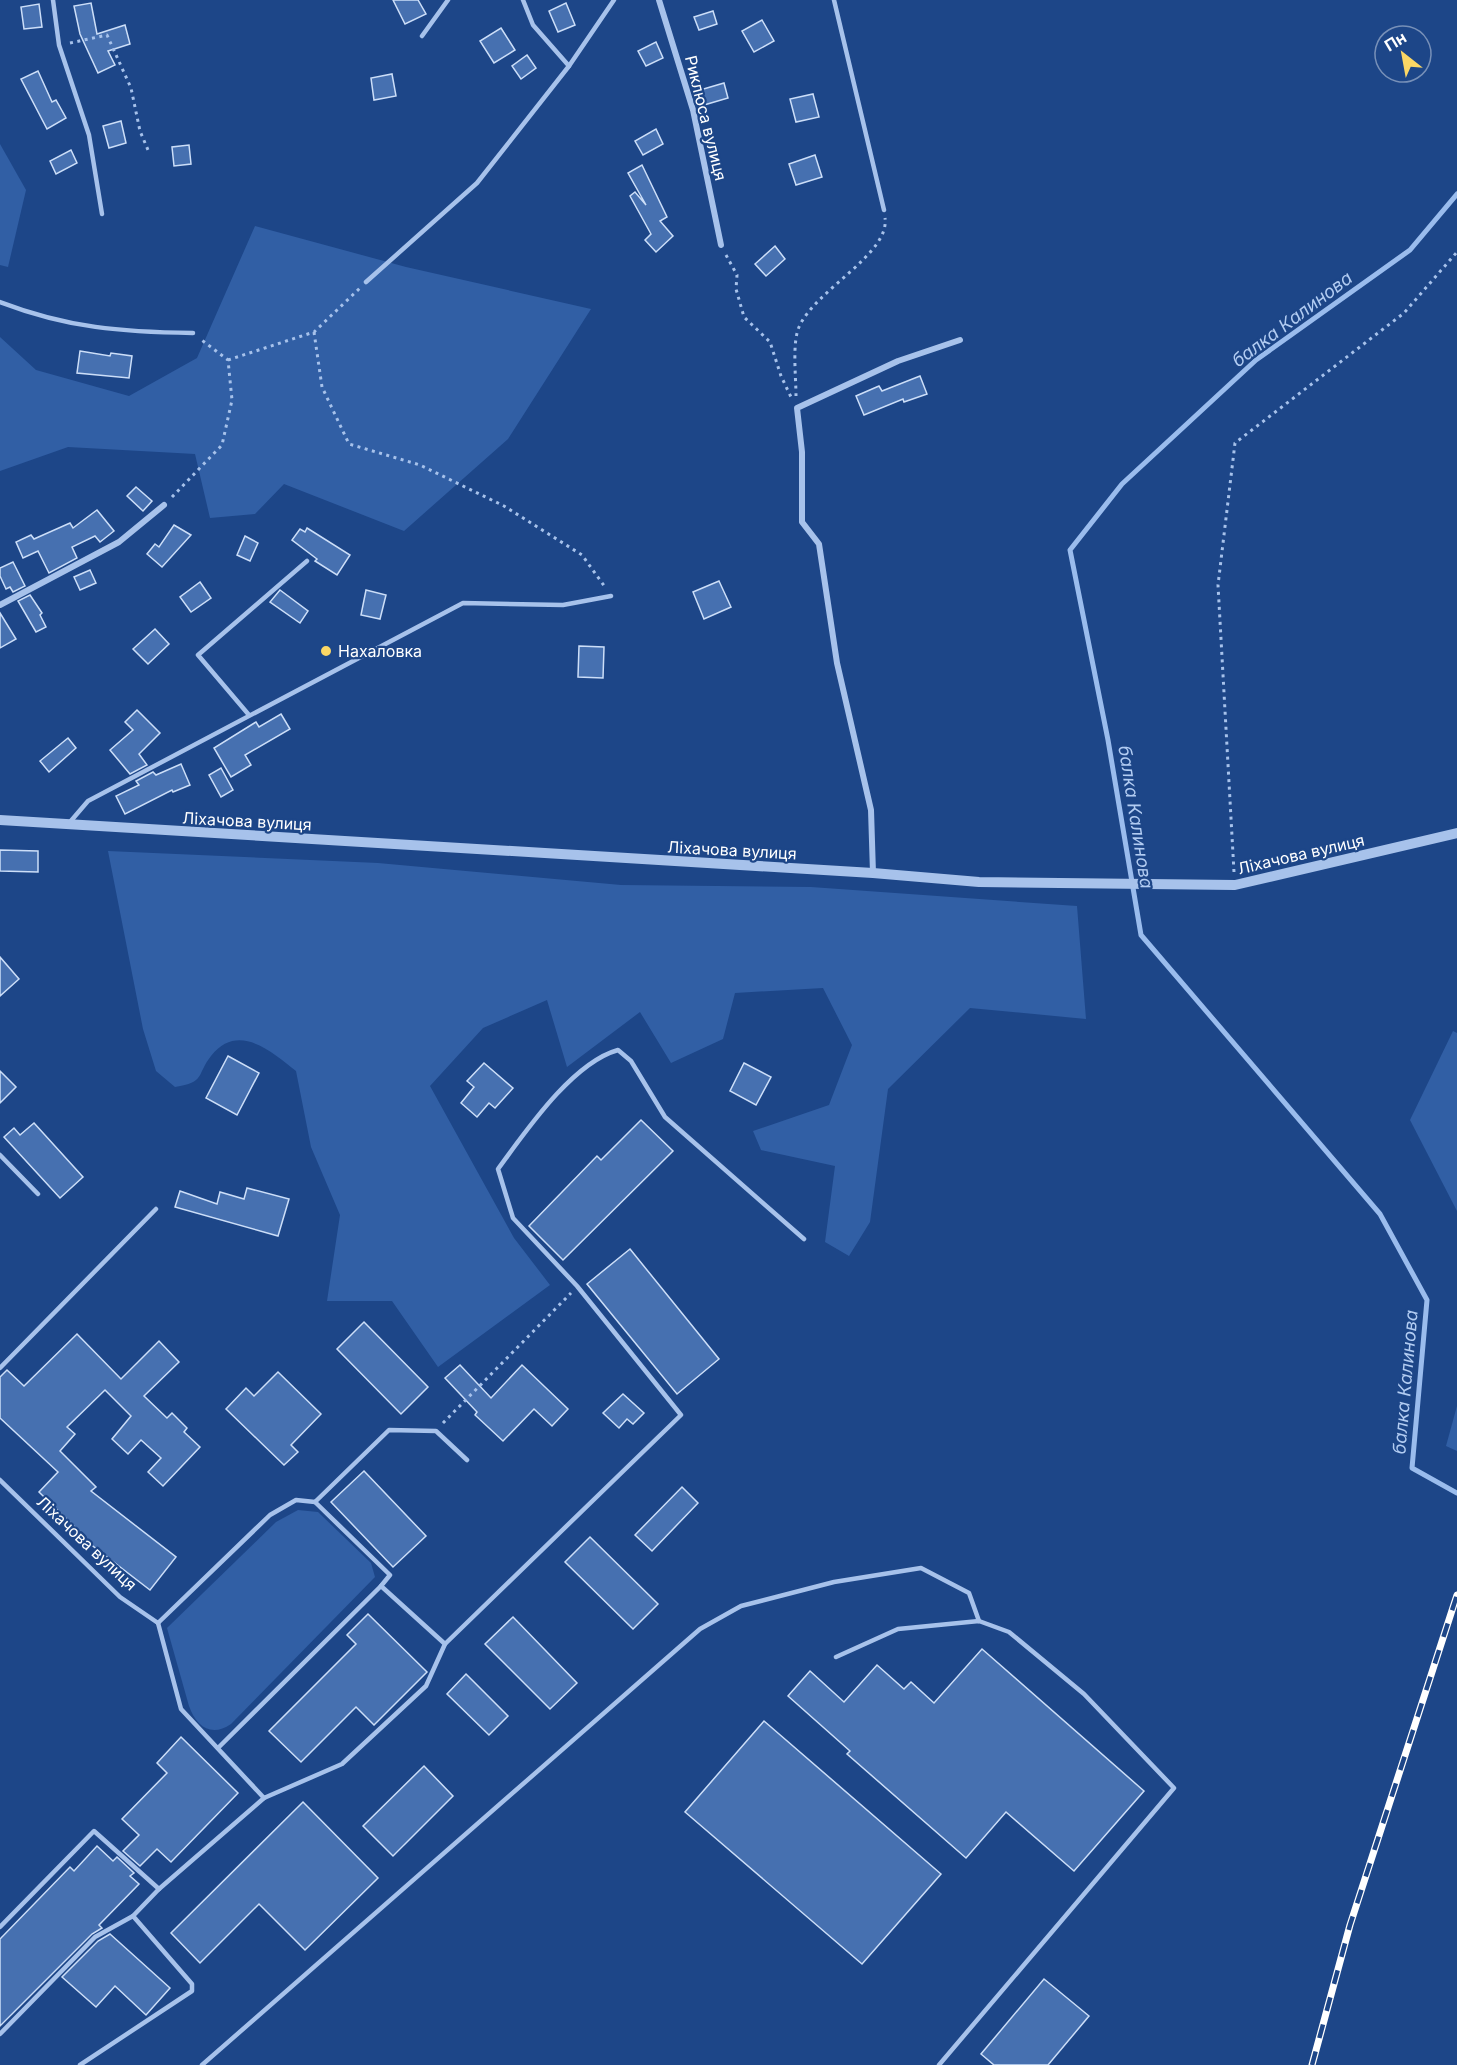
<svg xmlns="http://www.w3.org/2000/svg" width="1457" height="2065" viewBox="0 0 1457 2065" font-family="Inter,sans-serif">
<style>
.green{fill:#315fa5}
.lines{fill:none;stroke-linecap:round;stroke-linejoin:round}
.stream{stroke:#9abced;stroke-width:5}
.building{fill:#4670b0;stroke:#ccdef8;stroke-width:1.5}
.path{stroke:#a7c2eb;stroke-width:3;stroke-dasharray:3 4.5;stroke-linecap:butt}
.service{stroke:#a7c2eb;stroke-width:4.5}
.minor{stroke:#a7c2eb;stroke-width:6}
.tertiary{stroke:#a7c2eb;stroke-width:10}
.rail-casing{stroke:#fff;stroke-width:7}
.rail{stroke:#1d4688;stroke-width:4.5;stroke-dasharray:14;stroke-linecap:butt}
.poi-dot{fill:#fbd765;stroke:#1d4688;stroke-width:2}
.labels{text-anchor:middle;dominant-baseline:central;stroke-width:4.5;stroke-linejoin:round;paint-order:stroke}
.street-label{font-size:16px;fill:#fff;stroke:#1d4688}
.poi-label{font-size:16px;fill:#fff;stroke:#1d4688;text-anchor:start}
.water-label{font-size:18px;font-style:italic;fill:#b2ccf2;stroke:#1d4688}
</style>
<rect width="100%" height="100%" fill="#1d4688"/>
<g class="green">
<path d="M 0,144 L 26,190 L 8,267 L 0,265 Z"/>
<path d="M 255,226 L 406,267 L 591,309 L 508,439 L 404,531 L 284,484 L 255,514 L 210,518 L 195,454 L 68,447 L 0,471 L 0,337 L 36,370 L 129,396 L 197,358 Z"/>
<path d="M 108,851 L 378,863 L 621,885 L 811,887 L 1077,906 L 1086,1019 L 970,1008 L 888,1089 L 870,1222 L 849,1256 L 825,1242 L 835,1166 L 761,1150 L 753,1131 L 829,1105 L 852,1045 L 823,988 L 735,993 L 723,1039 L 671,1063 L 640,1012 L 567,1067 L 547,1000 L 483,1028 L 430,1086 L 514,1238 L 550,1285 L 438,1367 L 392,1301 L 327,1301 L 340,1215 L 311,1147 L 296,1071 C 271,1051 238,1022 211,1056 C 196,1075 206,1082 175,1087 L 156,1071 L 143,1029 Z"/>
<path d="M 1453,1031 L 1457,1033 L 1457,1211 L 1410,1120 Z"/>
<path d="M 1457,1406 L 1457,1451 L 1446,1446 Z"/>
<path d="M 298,1510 L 318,1512 L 371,1563 L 375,1577 L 231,1724 C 211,1738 196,1726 189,1706 L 167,1628 L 276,1522 Z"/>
</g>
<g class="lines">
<path class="stream" d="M 1457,194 L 1410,250 L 1256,360 L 1122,484 L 1070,550 L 1108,740 L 1141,935 L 1380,1214 L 1427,1300 L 1412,1468 L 1457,1493"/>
</g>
<g class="building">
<path d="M 393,0 L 418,0 L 426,14 L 405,24 Z"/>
<path d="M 91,3 L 97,34 L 125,25 L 130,44 L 108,51 L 115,65 L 98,73 L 80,34 L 74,6 Z"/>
<path d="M 566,3 L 575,25 L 558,32 L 549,11 Z"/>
<path d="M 39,4 L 42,27 L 24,29 L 21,7 Z"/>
<path d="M 713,11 L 717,24 L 699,30 L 694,17 Z"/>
<path d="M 762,20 L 774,41 L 754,52 L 742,31 Z"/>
<path d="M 501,28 L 515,50 L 494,63 L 480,41 Z"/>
<path d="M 656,42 L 663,58 L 646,66 L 638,51 Z"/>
<path d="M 527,55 L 536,68 L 521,79 L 512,66 Z"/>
<path d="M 38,71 L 52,102 L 56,100 L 66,118 L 47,129 L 21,79 Z"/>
<path d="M 392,74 L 396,96 L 374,100 L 371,78 Z"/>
<path d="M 724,83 L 728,98 L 704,105 L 700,90 Z"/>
<path d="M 813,94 L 819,117 L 796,122 L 790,99 Z"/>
<path d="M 121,121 L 126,143 L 109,148 L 103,126 Z"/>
<path d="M 656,129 L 663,144 L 643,155 L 635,141 Z"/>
<path d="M 189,145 L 191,164 L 174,166 L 172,147 Z"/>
<path d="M 71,150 L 77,163 L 56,174 L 50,161 Z"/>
<path d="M 815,155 L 822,177 L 796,185 L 789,164 Z"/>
<path d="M 642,165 L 667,217 L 660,221 L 673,236 L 656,252 L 645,240 L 651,234 L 630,196 L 635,192 L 646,205 L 628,173 Z"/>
<path d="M 775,246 L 785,259 L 766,276 L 755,264 Z"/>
<path d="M 80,351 L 110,356 L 111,353 L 132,356 L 129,378 L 77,373 Z"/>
<path d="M 920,376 L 927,394 L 904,402 L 903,399 L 864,415 L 856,396 L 879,386 L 882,391 Z"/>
<path d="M 136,487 L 152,501 L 143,511 L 127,496 Z"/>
<path d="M 97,510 L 114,531 L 100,542 L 95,536 L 72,547 L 77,558 L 49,573 L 38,551 L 23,558 L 16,542 L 31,535 L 34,539 L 70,523 L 73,528 Z"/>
<path d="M 174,525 L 191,535 L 162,567 L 147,554 L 155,544 L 159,547 Z"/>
<path d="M 307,528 L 350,555 L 337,575 L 315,561 L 317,559 L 292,540 L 300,529 L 305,532 Z"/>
<path d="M 245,536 L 258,543 L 250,561 L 237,555 Z"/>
<path d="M 13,562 L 25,586 L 13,592 L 10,587 L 6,589 L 0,576 L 0,568 Z"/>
<path d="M 90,570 L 96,583 L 80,590 L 74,577 Z"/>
<path d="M 719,581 L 731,607 L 704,619 L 693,592 Z"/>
<path d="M 200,582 L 211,598 L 191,612 L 180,597 Z"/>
<path d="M 280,590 L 308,611 L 300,623 L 270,602 Z"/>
<path d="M 366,590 L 386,595 L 380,619 L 361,615 Z"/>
<path d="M 30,595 L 42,613 L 40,615 L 46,627 L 36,632 L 18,601 Z"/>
<path d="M 0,613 L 16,639 L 0,648 Z"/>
<path d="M 155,629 L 169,644 L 148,664 L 133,649 Z"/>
<path d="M 579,646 L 604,647 L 603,678 L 578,677 Z"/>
<path d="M 137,710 L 160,733 L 139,754 L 147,765 L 130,774 L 110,750 L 133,730 L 125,722 Z"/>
<path d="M 281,714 L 290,729 L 245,755 L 251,765 L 231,777 L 214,748 L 256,722 L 259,727 Z"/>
<path d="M 68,738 L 76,748 L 49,772 L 40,761 Z"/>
<path d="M 181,764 L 190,785 L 173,792 L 172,790 L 125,814 L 116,796 L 139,785 L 136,781 L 153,772 L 156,775 Z"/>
<path d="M 221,768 L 233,790 L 221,797 L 209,775 Z"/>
<path d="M 0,850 L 38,851 L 38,872 L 0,871 Z"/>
<path d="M 0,957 L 19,979 L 0,996 Z"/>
<path d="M 228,1056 L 259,1073 L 237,1115 L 206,1098 Z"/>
<path d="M 484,1063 L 513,1088 L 495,1108 L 489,1103 L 477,1117 L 461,1103 L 474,1087 L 467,1081 Z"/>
<path d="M 744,1063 L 771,1077 L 756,1105 L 730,1091 Z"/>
<path d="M 0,1071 L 16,1087 L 0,1103 Z"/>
<path d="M 641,1120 L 673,1151 L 563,1260 L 529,1226 L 597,1156 L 601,1160 Z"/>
<path d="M 34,1123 L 83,1177 L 60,1198 L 4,1137 L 14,1128 L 20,1135 Z"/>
<path d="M 247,1188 L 289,1199 L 278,1236 L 175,1207 L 180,1191 L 217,1204 L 220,1192 L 244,1199 Z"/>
<path d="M 630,1249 L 719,1359 L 677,1394 L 587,1284 Z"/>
<path d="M 364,1322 L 428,1387 L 401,1414 L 337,1349 Z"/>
<path d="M 77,1334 L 121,1379 L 159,1341 L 179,1362 L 144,1396 L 167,1418 L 172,1413 L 187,1428 L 184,1432 L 200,1447 L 163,1486 L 148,1472 L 161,1458 L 141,1440 L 128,1454 L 112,1439 L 131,1416 L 105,1390 L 67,1427 L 75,1434 L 60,1451 L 96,1487 L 91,1491 L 176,1557 L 150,1590 L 76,1533 L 78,1530 L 39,1492 L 58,1472 L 0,1418 L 0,1377 L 7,1370 L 24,1386 Z"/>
<path d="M 460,1365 L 491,1398 L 522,1365 L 568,1409 L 552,1426 L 534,1409 L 503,1441 L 475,1415 L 477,1412 L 445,1378 Z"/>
<path d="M 278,1372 L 321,1414 L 291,1445 L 298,1452 L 284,1465 L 226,1409 L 246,1388 L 254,1396 Z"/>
<path d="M 623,1394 L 644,1413 L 633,1424 L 627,1419 L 619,1428 L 603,1413 Z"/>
<path d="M 364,1471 L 426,1536 L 393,1567 L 331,1502 Z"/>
<path d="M 682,1487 L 698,1503 L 652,1551 L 635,1535 Z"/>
<path d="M 590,1537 L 658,1604 L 633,1629 L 565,1562 Z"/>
<path d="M 368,1614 L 427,1672 L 374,1725 L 356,1707 L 301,1762 L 269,1731 L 356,1644 L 347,1635 Z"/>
<path d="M 513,1617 L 577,1683 L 550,1709 L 485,1644 Z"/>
<path d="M 982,1649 L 1144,1791 L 1074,1871 L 1006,1812 L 966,1858 L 847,1754 L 850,1751 L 788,1696 L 810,1671 L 844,1702 L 877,1665 L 904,1689 L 911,1682 L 934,1703 Z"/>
<path d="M 466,1674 L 508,1716 L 489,1735 L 447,1694 Z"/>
<path d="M 764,1721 L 941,1874 L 862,1964 L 685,1812 Z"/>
<path d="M 181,1737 L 238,1793 L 171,1862 L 157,1849 L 140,1866 L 123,1851 L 139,1835 L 122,1819 L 167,1773 L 157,1763 Z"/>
<path d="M 424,1766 L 453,1796 L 393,1856 L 363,1826 Z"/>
<path d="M 303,1802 L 378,1878 L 305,1950 L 259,1904 L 200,1963 L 171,1933 Z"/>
<path d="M 97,1846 L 113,1861 L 117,1857 L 134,1873 L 130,1876 L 139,1884 L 99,1925 L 102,1928 L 92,1934 L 0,2026 L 0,1939 L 70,1867 L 74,1871 Z"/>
<path d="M 110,1934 L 170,1988 L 146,2015 L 115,1986 L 96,2007 L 62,1977 L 98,1941 Z"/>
<path d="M 1044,1979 L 1089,2016 L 1048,2065 L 994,2065 L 981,2054 Z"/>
</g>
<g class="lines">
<g class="path">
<path d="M 70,43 L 107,35 L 131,88 L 140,131 L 148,150"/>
<path d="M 726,255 L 737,275 L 736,289 L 744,317 L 770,342 L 781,376 L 791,397"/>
<path d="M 314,332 L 322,387 L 349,444 L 420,465 L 504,506 L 582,555 L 605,587"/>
<path d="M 228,360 L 314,332 L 360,288"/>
<path d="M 796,396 C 796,377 792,343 799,327 C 815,290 890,254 885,218"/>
<path d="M 172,497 L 222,445 L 232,400 L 228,360 L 199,338"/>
<path d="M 1234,872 L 1218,585 L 1235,443 L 1404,313 L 1457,252"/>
<path d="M 443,1423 L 571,1293"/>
</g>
<g class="service">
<path d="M 53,0 L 59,45 L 89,135 L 102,214"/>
<path d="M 523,0 L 533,25 L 569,66"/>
<path d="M 834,0 L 884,210"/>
<path d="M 422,36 L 448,0"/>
<path d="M 366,282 L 477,183 L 569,66 L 614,0"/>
<path d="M 0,302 C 68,328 122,332 193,333"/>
<path d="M 249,715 L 198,655 L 307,561"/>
<path d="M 70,822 L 88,801 L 463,603 L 563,605 L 611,596"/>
<path d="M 0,1155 L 38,1194"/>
<path d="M 0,1368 L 156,1209"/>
<path d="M 0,1480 L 120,1597 L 158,1623"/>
<path d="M 315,1502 L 390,1575 L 381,1586 L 445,1644 L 681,1415 L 577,1286 L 513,1218 L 498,1169 C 526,1131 572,1063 618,1050 L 631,1061 L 665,1117 L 804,1239"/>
<path d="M 158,1623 L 181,1709 L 264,1798 L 342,1764 L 426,1686 L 445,1644"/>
<path d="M 158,1623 L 270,1515 L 296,1500 L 315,1502 L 389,1430 L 436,1431 L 467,1460"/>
<path d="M 836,1657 L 898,1629 L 979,1621 L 1009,1632 L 1084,1694 L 1174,1788 L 939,2065"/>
<path d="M 218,1748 L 381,1586"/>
<path d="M 0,1927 L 94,1831 L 159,1889"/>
<path d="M 0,2034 L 95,1937 L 133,1916"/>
<path d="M 80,2065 L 192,1991 L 192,1984 L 133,1916 L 159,1889 L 264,1798"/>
<path d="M 202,2065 L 700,1629 L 741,1606 L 834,1582 L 921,1568 L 969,1593 L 979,1621"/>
</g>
<g class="minor">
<path d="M 659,0 L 693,110 L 721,245"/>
<path d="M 0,605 L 119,542 L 164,505"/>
<path d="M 873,873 L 871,810 L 837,663 L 819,544 L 802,522 L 802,452 L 797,408 L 898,361 L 960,340"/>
</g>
<path class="tertiary" d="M 0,820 L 873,873 L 979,882 L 1235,885 L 1457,833"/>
<g class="rail-casing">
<path id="rail" d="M 1312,2065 L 1350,1925 L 1457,1595"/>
</g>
<use href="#rail" class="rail"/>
</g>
<circle class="poi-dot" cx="326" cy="651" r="6"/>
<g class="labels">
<g class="street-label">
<text transform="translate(706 118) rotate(76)">Риклюса вулиця</text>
<text transform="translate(247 821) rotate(3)">Ліхачова вулиця</text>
<text transform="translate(732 850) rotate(3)">Ліхачова вулиця</text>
<text transform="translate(1301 854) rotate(-13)">Ліхачова вулиця</text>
<text transform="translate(87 1543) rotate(43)">Ліхачова вулиця</text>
</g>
<g class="poi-label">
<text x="338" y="651">Нахаловка</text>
</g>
<g class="water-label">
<text transform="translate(1292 319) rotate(-37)">балка Калинова</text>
<text transform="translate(1136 817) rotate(81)">балка Калинова</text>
<text transform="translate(1405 1382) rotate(-85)">балка Калинова</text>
</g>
</g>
<g transform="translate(1403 54) rotate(329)"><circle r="28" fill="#1d4688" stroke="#7790b8" stroke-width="1.5"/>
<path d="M0-4.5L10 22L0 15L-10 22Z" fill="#fbd765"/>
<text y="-9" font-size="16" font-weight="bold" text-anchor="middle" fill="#ffffff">Пн</text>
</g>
</svg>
